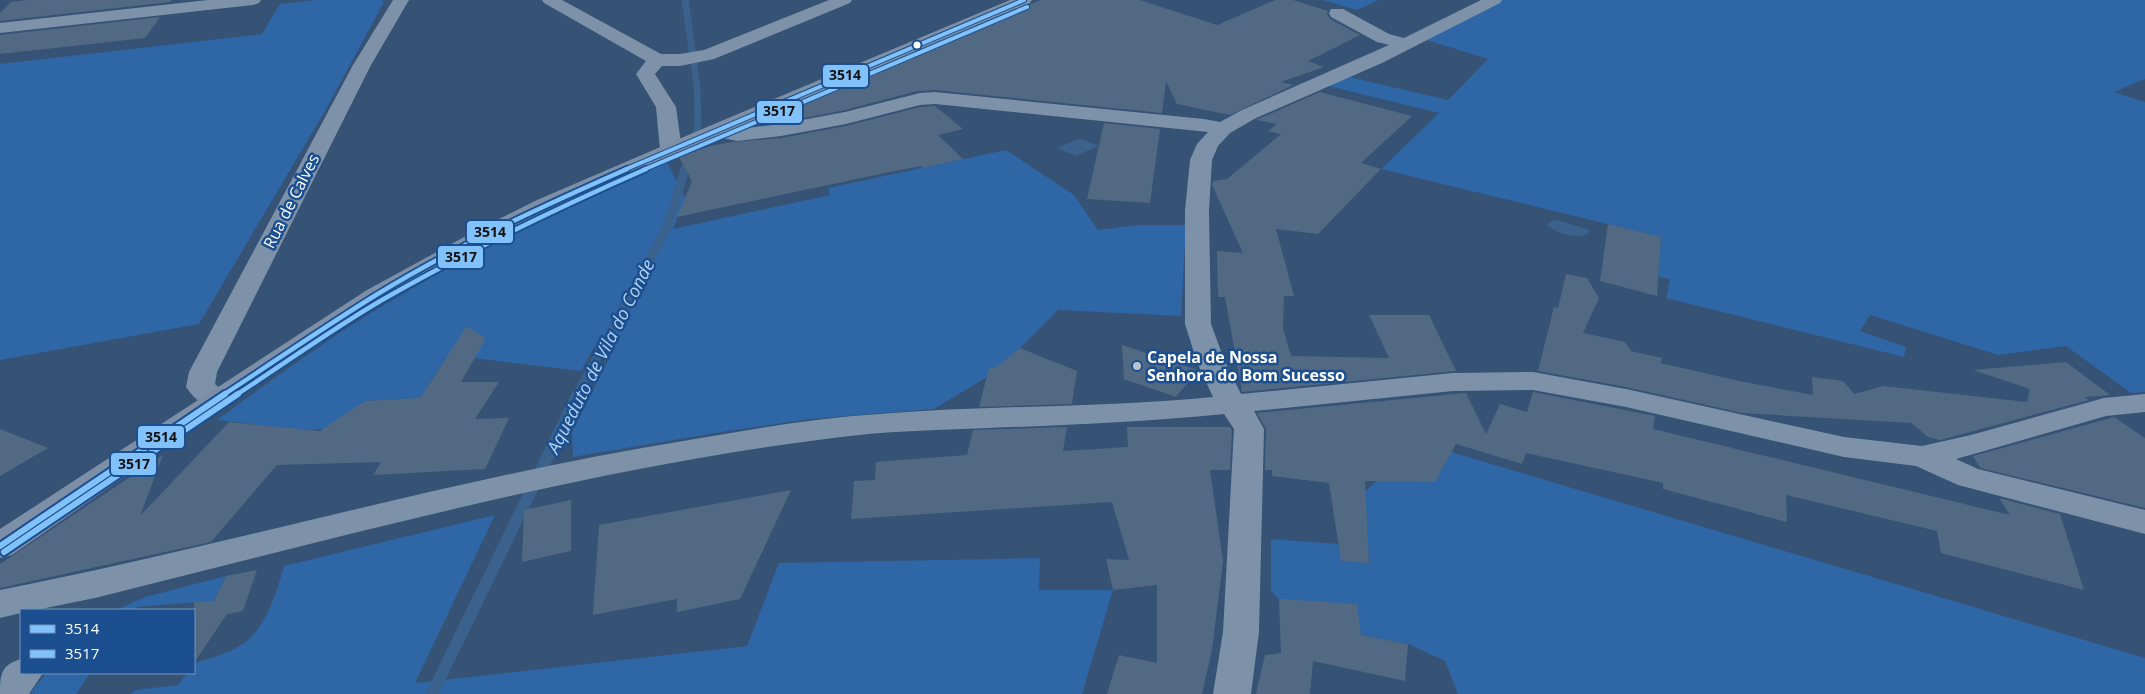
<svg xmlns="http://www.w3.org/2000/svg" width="2145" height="694" viewBox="0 0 2145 694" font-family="'Open Sans',sans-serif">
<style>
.green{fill:#2f66a5}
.water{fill:#3b618d}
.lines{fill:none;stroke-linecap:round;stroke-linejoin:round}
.stream-far2{stroke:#3b618d;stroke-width:7}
.stream-far1{stroke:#3b618d;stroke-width:9}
.stream{stroke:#3b618d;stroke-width:12}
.building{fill:#526984}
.minor{fill:#7d92a8;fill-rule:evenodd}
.major{fill:#7d8ea7;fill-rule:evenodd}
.bus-1-far2-casing{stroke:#1b4f8f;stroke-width:6}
.bus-1-far1-casing{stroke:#1b4f8f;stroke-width:8}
.bus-1-casing{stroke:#1b4f8f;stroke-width:10}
.bus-2-far2-casing{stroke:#1b4f8f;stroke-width:6}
.bus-2-far1-casing{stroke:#1b4f8f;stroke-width:8}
.bus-2-casing{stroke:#1b4f8f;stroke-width:10}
.bus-1-far2{stroke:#81c2fd;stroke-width:4}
.bus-1-far1{stroke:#81c2fd;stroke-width:4.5}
.bus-1{stroke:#81c2fd;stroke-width:6}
.bus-2-far2{stroke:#81c2fd;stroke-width:4}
.bus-2-far1{stroke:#81c2fd;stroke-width:4.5}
.bus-2{stroke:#81c2fd;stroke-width:6}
.bus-dot{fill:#fff;stroke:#1b4f8f;stroke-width:2}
.poi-dot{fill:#b9c2ce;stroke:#1b4f8f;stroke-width:2}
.labels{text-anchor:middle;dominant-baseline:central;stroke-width:5;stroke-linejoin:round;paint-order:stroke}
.street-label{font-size:16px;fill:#fff;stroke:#1b4f8f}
.poi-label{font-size:16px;font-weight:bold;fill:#fff;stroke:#1b4f8f;text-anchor:start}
.water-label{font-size:18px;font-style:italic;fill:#b5d3f5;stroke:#1b4f8f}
.line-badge{stroke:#1b4f8f;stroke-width:2}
.pale-badge-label{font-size:14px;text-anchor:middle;font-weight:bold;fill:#111}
</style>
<rect width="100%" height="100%" fill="#365274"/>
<g class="green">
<path d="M 315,0 L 382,0 L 384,2 L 325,111 L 199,324 L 0,360 L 0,64 L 262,34 L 280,4 Z"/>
<path d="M 1323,0 L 1379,0 L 1357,10 Z"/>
<path d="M 1500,0 L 2145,0 L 2145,79 L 2114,92 L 2145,102 L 2145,392 L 2131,393 L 2066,346 L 1998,355 L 1870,315 L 1860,331 L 1906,347 L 1904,357 L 1666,298 L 1670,279 L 1658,277 L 1661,237 L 1381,169 L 1439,113 L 1328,86 L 1349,77 L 1448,100 L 1488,59 L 1423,39 Z"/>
<path d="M 1006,150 L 1074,195 L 1098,230 L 1136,225 L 1186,225 L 1181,316 L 1058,310 L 1020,348 L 987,377 L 934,409 L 810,419 L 728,431 L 573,457 L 572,432 L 615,346 L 594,347 L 581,371 L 448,355 L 420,398 L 365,401 L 324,429 L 303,430 L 217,420 C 266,384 315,348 366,316 C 462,257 563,206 667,162 L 685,198 L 673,229 L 830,195 L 828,188 Z"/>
<path d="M 1451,452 L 2145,658 L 2145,694 L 1458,694 L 1445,661 L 1408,644 L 1361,635 L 1279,599 L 1271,591 L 1271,539 L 1338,544 L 1342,561 L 1369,563 L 1365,492 L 1376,481 Z"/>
<path d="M 495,515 L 415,683 L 747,646 L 779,563 L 1040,558 L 1039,590 L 1113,590 L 1082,694 L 130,694 L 136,690 L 178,685 L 187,673 L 194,673 L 194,663 C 210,658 226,654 241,645 C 265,631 277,591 284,566 Z"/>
<path d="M 226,576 L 214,601 L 136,607 L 134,610 L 116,610 L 145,597 Z"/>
<path d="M 46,673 L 90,673 L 76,694 L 30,694 Z"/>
</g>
<g class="water">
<path d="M 1080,138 L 1099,146 L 1075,156 L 1057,148 Z"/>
<path d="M 1557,220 L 1588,229 L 1590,232 C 1581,241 1555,233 1547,225 L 1550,222 Z"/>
</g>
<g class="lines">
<path class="stream-far2" d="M 685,170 L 698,127 L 697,85 L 685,0"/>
<path class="stream-far1" d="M 577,395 L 668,225 L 685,169"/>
<path class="stream" d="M 432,694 L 578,394"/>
</g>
<g class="building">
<path d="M 27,0 L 172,0 L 170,2 L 0,21 L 0,13 L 11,2 Z"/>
<path d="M 1041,0 L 1140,0 L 1217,25 L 1275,0 L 1293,0 L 1328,11 L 1327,14 L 1330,19 L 1360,35 L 1308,61 L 1324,67 L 1281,82 L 1293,85 L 1230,115 L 1177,104 L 1166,81 L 1162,113 L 935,90 L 917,91 L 845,110 L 800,119 L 785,110 Z"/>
<path d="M 160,17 L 145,38 L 0,54 L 0,35 Z"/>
<path d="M 1320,92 L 1412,116 L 1361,163 L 1381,169 L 1318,234 L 1276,229 L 1294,296 L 1284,296 L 1283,328 L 1291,356 L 1389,358 L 1369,315 L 1429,315 L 1456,371 L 1242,392 L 1225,297 L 1218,297 L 1217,251 L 1243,253 L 1212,185 L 1213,181 L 1227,179 L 1281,134 L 1268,131 L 1277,124 L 1256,120 Z"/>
<path d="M 935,106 L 963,129 L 938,135 L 963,159 L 922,168 L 921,166 L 885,173 L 677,217 L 692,181 L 679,157 L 681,156 L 710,146 L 732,142 L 781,138 L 846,126 L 920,107 Z"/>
<path d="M 1104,123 L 1160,129 L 1150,203 L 1087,199 Z"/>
<path d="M 1608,224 L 1661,237 L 1657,296 L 1600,281 Z"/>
<path d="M 1566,274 L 1587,278 L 1599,298 L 1583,333 L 1625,342 L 1631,351 L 1662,358 L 1661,363 L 1739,381 L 1813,395 L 1812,377 L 1843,381 L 1854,394 L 1884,386 L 2027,402 L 2030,389 L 1973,370 L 2066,362 L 2110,395 L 2084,397 L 2089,400 L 1940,440 L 1928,437 L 1911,423 L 1742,413 L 1626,387 L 1538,371 L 1554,307 L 1558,308 Z"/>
<path d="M 467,326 L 486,338 L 461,382 L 499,382 L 475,419 L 509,418 L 485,469 L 373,475 L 381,462 L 277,465 L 211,542 L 0,588 L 0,564 L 163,455 L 140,516 L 229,422 L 320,431 L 365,401 L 420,398 Z"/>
<path d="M 1122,345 L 1198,370 L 1176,397 L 1124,379 Z"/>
<path d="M 1020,348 L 1077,371 L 1072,404 L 979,407 L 989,368 L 995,368 Z"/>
<path d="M 1533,392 L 1655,416 L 1653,429 L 2010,515 L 1999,498 L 2060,514 L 2084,590 L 1941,553 L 1937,531 L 1786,495 L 1787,522 L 1663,489 L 1663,483 L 1526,453 L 1522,464 L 1456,444 L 1435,482 L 1365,481 L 1369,563 L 1341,561 L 1329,483 L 1272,476 L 1272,470 L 1265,470 L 1266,429 L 1257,413 L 1466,393 L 1486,434 L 1500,404 L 1527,412 Z"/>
<path d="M 2114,417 L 2145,438 L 2145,508 L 1980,468 L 1973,456 Z"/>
<path d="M 1067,427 L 1063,451 L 1128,447 L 1127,427 L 1230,427 L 1232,430 L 1230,470 L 1210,470 L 1223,561 L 1212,650 L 1202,694 L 1107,694 L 1119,655 L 1157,663 L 1157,585 L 1113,590 L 1106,559 L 1129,560 L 1112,502 L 851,519 L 854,481 L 875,480 L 876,462 L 967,455 L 973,430 Z"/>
<path d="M 0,429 L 48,448 L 0,476 Z"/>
<path d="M 791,490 L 740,599 L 677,612 L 677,599 L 593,615 L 599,525 Z"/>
<path d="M 571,500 L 571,551 L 522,562 L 524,510 Z"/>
<path d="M 257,570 L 243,611 L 227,614 L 194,663 L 194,602 L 214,601 L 226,576 Z"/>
<path d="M 1279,599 L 1357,604 L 1361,635 L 1408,644 L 1405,681 L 1313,661 L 1310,694 L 1256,694 L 1265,655 L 1281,653 Z"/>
</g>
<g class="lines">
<g class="minor">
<path d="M 208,0 L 261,0 L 259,3 L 253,5 L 0,33 L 0,23 Z"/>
<path d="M 393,0 L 409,0 L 371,65 L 217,372 L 215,384 L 226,394 L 231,400 L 226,406 C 209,411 196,402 186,387 L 189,372 L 353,65 Z"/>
<path d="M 542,0 L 562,0 L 661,54 L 680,54 L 704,50 L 829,0 L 852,0 L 850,3 L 714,59 L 680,66 L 662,66 L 655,74 L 676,107 L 682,150 L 679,155 L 671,156 L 663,155 L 660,150 L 656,107 L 636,74 L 646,61 L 544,3 Z"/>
<path d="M 1481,0 L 1502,0 L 1500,3 L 1382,63 L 1256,118 L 1230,133 L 1218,146 L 1212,160 L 1209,211 L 1211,324 L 1225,362 L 1241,394 L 1453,373 L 1533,372 L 1626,389 L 1844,437 L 1922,446 L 1971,435 L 2104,398 L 2145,394 L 2145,412 L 2106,416 L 1956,459 L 1978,469 L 2145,510 L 2145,534 L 1958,485 L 1916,466 L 1844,457 L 1626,407 L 1533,390 L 1453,391 L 1254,411 L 1264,429 L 1259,632 L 1251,694 L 1213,694 L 1223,632 L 1234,429 L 1224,414 C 1145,422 1067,425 988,428 C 936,430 884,431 833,438 C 583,469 339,538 95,598 L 36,610 L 21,610 L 21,613 L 0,618 L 0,590 C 231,545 457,477 689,440 C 752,429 816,418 879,414 C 990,405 1102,408 1213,397 L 1197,362 L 1185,324 L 1185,211 L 1190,160 L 1197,144 L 1208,132 L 935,104 L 920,105 L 846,124 L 781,136 L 737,141 L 707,135 L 704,131 L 707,127 L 714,125 L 737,129 L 781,124 L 845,112 L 920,93 L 935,92 L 1204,119 L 1220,122 L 1242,110 L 1389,45 L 1377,42 L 1331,17 L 1329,13 L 1331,9 L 1343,9 L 1389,34 L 1404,38 Z"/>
<path d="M 21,659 L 21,673 L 43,673 L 29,694 L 0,694 C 0,674 1,665 21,659 Z"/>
</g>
<path class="major" d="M 1010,0 L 1032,0 L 1030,3 L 721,135 L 553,210 L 493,240 L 385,300 L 226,406 L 12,555 L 0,558 L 0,529 L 367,290 L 477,230 L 537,200 L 707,127 Z"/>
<g class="bus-1-far2-casing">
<path id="bus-1-far2" d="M 624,170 L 1024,0"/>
</g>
<g class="bus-1-far1-casing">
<path id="bus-1-far1" d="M 223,395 C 274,362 324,327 376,295 C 456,246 541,207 627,169"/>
</g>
<g class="bus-1-casing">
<path id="bus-1" d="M 0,546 L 225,394"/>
</g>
<g class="bus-2-far2-casing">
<path id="bus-2-far2" d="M 643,170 L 1027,7"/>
</g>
<g class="bus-2-far1-casing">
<path id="bus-2-far1" d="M 236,395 C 284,364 332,329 382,300 C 468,251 555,209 646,169"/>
</g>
<g class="bus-2-casing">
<path id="bus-2" d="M 4,552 L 238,394"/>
</g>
<use href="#bus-1-far2" class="bus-1-far2"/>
<use href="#bus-1-far1" class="bus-1-far1"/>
<use href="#bus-1" class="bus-1"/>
<use href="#bus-2-far2" class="bus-2-far2"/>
<use href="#bus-2-far1" class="bus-2-far1"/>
<use href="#bus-2" class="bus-2"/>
</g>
<circle class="bus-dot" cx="917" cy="45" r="4.5"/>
<circle class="poi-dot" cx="1137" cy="366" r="5"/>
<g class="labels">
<g class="street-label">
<text transform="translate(291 201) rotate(-63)">Rua de Calves</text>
</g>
<g class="poi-label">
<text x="1147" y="357">Capela de Nossa<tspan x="1147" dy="18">Senhora do Bom Sucesso</tspan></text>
</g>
<g class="water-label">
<text transform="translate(600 356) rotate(-63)">Aqueduto de Vila do Conde</text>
</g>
</g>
<g class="line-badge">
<rect x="822" y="64" width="47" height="24" rx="5" fill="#81c2fd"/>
<rect x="756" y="100" width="47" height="24" rx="5" fill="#81c2fd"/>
<rect x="466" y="220" width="48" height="24" rx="5" fill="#81c2fd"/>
<rect x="437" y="245" width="47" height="24" rx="5" fill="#81c2fd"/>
<rect x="137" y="425" width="48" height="24" rx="5" fill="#81c2fd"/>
<rect x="110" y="452" width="47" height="24" rx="5" fill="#81c2fd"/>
</g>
<g class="pale-badge-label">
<text x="845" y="80">3514</text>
<text x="779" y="116">3517</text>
<text x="490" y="237">3514</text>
<text x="461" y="262">3517</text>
<text x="161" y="442">3514</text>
<text x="134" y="469">3517</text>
</g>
<rect x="20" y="609" width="175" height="65" fill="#1b4f8f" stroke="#7695bc"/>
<rect x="30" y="625" width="25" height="8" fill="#81c2fd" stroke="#7695bc"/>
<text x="65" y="634" font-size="15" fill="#ffffff">3514</text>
<rect x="30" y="650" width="25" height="8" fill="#81c2fd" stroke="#7695bc"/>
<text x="65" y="659" font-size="15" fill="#ffffff">3517</text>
</svg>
